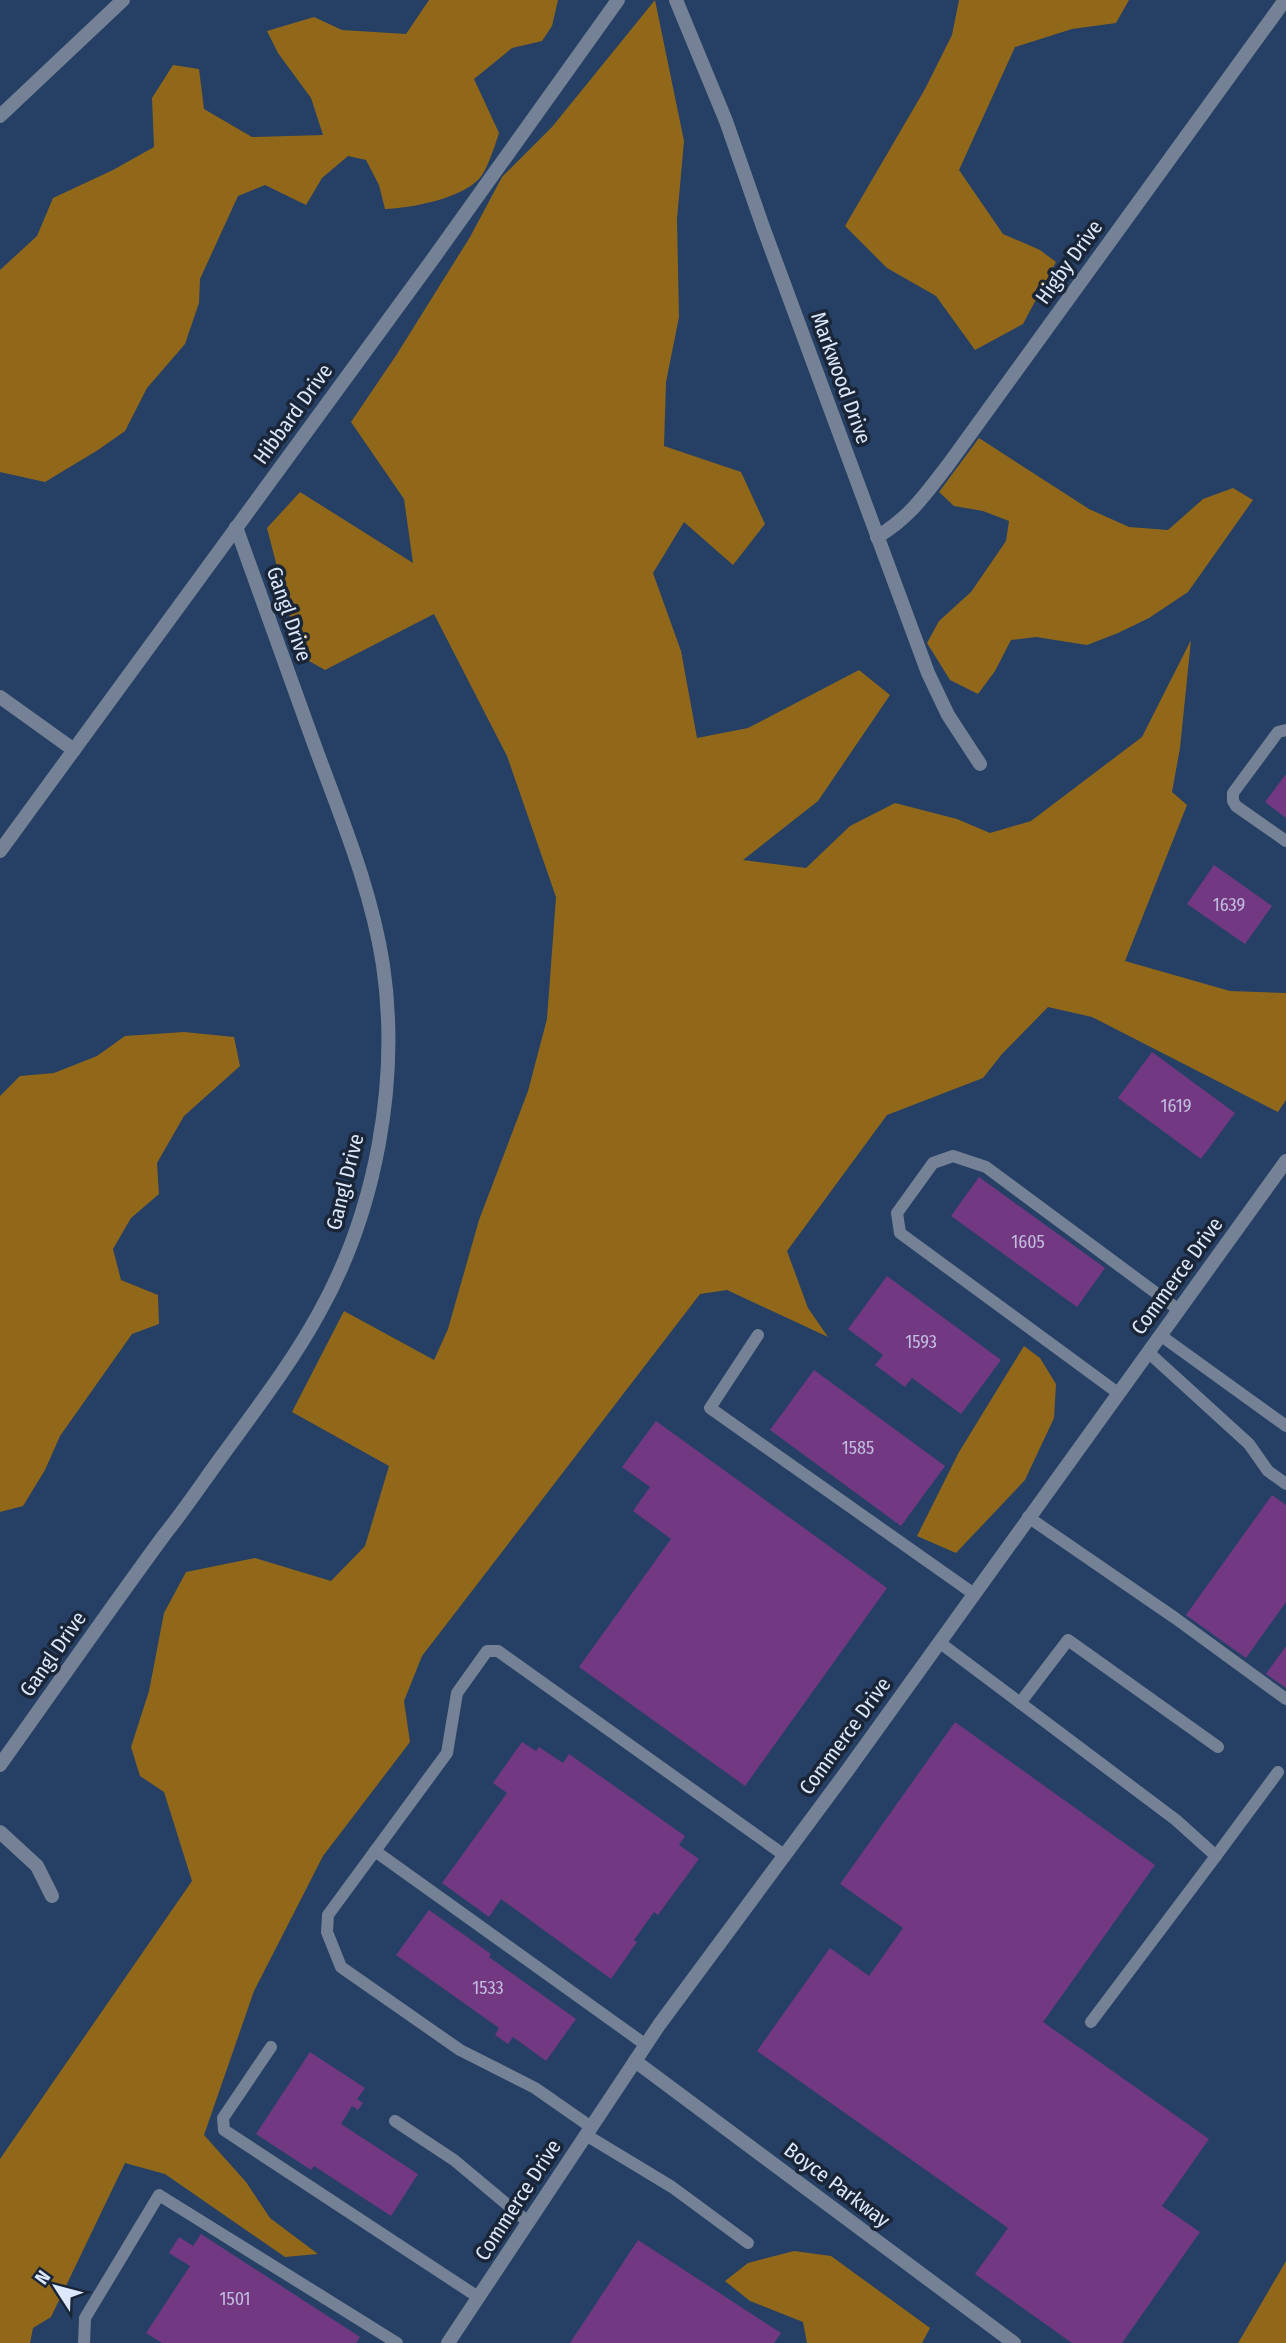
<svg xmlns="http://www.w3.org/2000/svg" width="1286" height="2343" viewBox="0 0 1286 2343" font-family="'Fira Sans Condensed',sans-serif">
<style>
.forest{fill:#916819}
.building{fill:#723982}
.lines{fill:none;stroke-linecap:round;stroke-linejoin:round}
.service{stroke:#758295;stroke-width:12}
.minor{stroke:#758295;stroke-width:14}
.tertiary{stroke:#758295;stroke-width:14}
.labels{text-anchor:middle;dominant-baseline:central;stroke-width:7;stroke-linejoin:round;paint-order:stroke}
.number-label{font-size:18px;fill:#c2bdde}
.street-label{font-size:21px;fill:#dce9fd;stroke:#1a2637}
</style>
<rect width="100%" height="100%" fill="#253f65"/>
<g class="forest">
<path d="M 429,0 L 558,0 L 552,26 L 542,41 L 512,48 L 474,79 L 499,133 C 495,145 487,171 479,179 C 460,199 411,208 385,209 L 379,185 L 366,160 L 348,156 L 322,178 L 306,205 L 265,185 L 238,196 L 200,279 L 199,303 L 185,344 L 147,388 L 125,431 L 98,450 L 45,482 L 0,472 L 0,270 L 37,236 L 53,198 L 113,170 L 154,147 L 152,98 L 173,65 L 199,69 L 204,109 L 252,137 L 323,135 L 311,98 L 278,53 L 267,31 L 314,17 L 342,30 L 406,34 Z"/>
<path d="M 655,0 L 684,141 L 677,219 L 679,317 L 666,382 L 664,446 L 741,472 L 765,524 L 733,565 L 684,522 L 653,573 L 681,651 L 697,738 L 748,728 L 859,670 L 890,695 L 818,801 L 743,860 L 806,868 L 850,826 L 895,803 L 957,819 L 990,833 L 1031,821 L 1142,737 L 1191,640 L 1180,748 L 1172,792 L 1187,805 L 1125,961 L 1230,991 L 1286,993 L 1286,1100 L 1278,1112 L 1092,1017 L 1048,1007 L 1002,1054 L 983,1078 L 887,1115 L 787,1251 L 808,1308 L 828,1337 L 727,1290 L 700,1294 L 422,1656 L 404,1701 L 410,1742 L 323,1856 L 254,1991 L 204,2135 L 246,2182 L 270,2218 L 318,2254 L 285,2257 L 165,2174 L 125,2163 L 51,2317 L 33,2328 L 30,2343 L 0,2343 L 0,2159 L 192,1881 L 164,1792 L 140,1776 L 131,1747 L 149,1691 L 164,1613 L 186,1572 L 255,1558 L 331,1581 L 365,1546 L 389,1466 L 292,1412 L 344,1311 L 434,1360 L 448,1329 L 479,1220 L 528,1091 L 547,1019 L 556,897 L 507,756 L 434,614 L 325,670 L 300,656 L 267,528 L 300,492 L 413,563 L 404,499 L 351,422 L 397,354 L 470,237 L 502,177 L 552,127 Z"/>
<path d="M 959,0 L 1129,0 L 1116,23 L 1072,29 L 1015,47 L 959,170 L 1003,234 L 1040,250 L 1056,262 L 1023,324 L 975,350 L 936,296 L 887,268 L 845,226 L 925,89 L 952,35 Z"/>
<path d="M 979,438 L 1089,509 L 1129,527 L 1168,530 L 1203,499 L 1233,488 L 1253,500 L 1188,592 L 1149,618 L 1118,633 L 1087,645 L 1036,637 L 1011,640 L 995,671 L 978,694 L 950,680 L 927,643 L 939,621 L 971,592 L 1006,541 L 1009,521 L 983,511 L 954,506 L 939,492 Z"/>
<path d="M 184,1032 L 234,1037 L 240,1066 L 184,1116 L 157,1163 L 159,1194 L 131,1218 L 113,1249 L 121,1280 L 158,1295 L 159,1324 L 132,1334 L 60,1436 L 45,1470 L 23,1506 L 0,1512 L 0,1096 L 20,1076 L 54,1073 L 97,1056 L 125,1036 Z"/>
<path d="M 1024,1346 L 1040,1358 L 1056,1384 L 1054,1418 L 1025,1480 L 956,1553 L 917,1536 L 959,1452 Z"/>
<path d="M 794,2251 L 831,2256 L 930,2328 L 922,2343 L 807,2343 L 803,2322 L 750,2301 L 725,2281 L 748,2263 Z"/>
<path d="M 1286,2261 L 1286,2343 L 1238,2343 L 1244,2333 Z"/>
</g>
<g class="building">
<path d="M 1286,774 L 1286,818 L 1265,802 Z"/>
<path d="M 1214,865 L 1272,906 L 1245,944 L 1187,904 Z"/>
<path d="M 1152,1052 L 1235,1113 L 1201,1159 L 1118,1098 Z"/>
<path d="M 979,1177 L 1105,1268 L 1077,1307 L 951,1216 Z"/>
<path d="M 887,1276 L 1001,1360 L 961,1414 L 912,1378 L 905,1387 L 875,1365 L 883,1355 L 848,1329 Z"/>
<path d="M 814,1370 L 945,1466 L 901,1526 L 770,1430 Z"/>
<path d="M 656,1421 L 887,1588 L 745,1786 L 579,1667 L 671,1539 L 633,1511 L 650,1487 L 622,1467 Z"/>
<path d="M 1272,1495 L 1286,1505 L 1286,1602 L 1246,1658 L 1186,1615 Z"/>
<path d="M 1286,1646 L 1286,1688 L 1266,1674 Z"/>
<path d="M 955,1722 L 1155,1865 L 1043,2022 L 1209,2139 L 1162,2206 L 1200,2232 L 1122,2343 L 1072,2343 L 975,2274 L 1008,2228 L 757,2051 L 830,1948 L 869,1976 L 903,1928 L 840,1884 Z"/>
<path d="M 522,1742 L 536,1751 L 539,1747 L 563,1763 L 569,1754 L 685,1836 L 679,1845 L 699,1859 L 658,1915 L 654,1912 L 634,1940 L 637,1942 L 611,1979 L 501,1899 L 489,1917 L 442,1883 L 507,1793 L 493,1783 Z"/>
<path d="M 429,1910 L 491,1954 L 489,1957 L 576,2019 L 546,2061 L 513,2037 L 508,2044 L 495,2035 L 499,2028 L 396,1955 Z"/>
<path d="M 310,2052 L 365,2088 L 357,2099 L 363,2103 L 358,2110 L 352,2106 L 341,2124 L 418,2174 L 391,2216 L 314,2166 L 311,2170 L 256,2134 Z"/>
<path d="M 201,2234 L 360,2337 L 356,2343 L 162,2343 L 146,2333 L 190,2266 L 169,2253 L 179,2237 L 193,2246 Z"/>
<path d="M 638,2240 L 781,2333 L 774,2343 L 570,2343 Z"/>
</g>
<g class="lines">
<g class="service">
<path d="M 1286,730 L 1278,732 L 1233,793 L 1233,801 L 1236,806 L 1286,841"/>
<path d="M 758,1335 L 710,1408 L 974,1594"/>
<path d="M 1160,1335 L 1286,1426"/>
<path d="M 1148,1352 L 1249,1444 L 1268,1471 L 1286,1484"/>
<path d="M 1118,1393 L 900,1233 L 897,1213 L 933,1163 L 953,1156 L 986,1167 L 1179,1310"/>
<path d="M 1028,1517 L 1175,1618 L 1286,1699"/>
<path d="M 939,1642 L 1176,1820 L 1216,1856 L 1278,1772"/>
<path d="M 1020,1703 L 1068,1640 L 1218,1747"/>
<path d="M 375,1851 L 447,1753 L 457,1693 L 487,1651 L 498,1651 L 784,1855"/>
<path d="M 1091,2022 L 1216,1856"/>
<path d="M 271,2047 L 223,2118 L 224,2130 L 478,2297"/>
<path d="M 395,2121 L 454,2160 L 528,2222"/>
<path d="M 591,2127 L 535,2088 L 460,2050 L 341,1967 L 327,1932 L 328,1915 L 375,1851 L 646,2045"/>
<path d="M 586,2135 L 672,2187 L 748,2243"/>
<path d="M 84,2343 L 85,2318 L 159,2195 L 397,2343"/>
</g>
<g class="minor">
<path d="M 676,0 L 726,121 L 763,227 L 928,673 L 948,715 L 980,764"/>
<path d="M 0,116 L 123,0"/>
<path d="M 877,537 C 910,517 925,495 948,465 L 1285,0"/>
<path d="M 0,697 L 74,750"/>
<path d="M 0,851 L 435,256 L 618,0"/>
<path d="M 0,1765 C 55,1688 109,1610 165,1534 C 185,1509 203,1482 222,1456 C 256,1409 291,1364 319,1313 C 376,1211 400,1081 383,965 C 371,887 340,815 313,741 C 287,670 262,598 236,527"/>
<path d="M 0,1832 L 37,1866 L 52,1896"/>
<path d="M 635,2061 L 1014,2343"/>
</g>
<path class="tertiary" d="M 448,2343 L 659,2025 L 847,1771 L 1286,1161"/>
</g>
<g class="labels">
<g class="number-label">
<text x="1229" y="905">1639</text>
<text x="1176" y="1106">1619</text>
<text x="1028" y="1242">1605</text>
<text x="921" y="1342">1593</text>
<text x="858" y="1448">1585</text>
<text x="488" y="1988">1533</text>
<text x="235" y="2299">1501</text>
</g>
<g class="street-label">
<text transform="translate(1069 262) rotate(-54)">Higby Drive</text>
<text transform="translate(841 378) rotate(70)">Markwood Drive</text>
<text transform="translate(293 414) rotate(-54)">Hibbard Drive</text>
<text transform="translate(289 614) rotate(71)">Gangl Drive</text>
<text transform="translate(345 1182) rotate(-76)">Gangl Drive</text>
<text transform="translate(1177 1276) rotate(-54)">Commerce Drive</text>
<text transform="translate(53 1654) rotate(-55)">Gangl Drive</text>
<text transform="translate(845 1736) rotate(-54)">Commerce Drive</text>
<text transform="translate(837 2185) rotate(37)">Boyce Parkway</text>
<text transform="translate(518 2200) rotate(-57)">Commerce Drive</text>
</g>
</g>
<g transform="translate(56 2287) rotate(306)" stroke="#1a2637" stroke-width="5" paint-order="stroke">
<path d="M0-5L12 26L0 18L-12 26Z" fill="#dce9fd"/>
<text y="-10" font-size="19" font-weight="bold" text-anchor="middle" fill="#dce9fd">N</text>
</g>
</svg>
